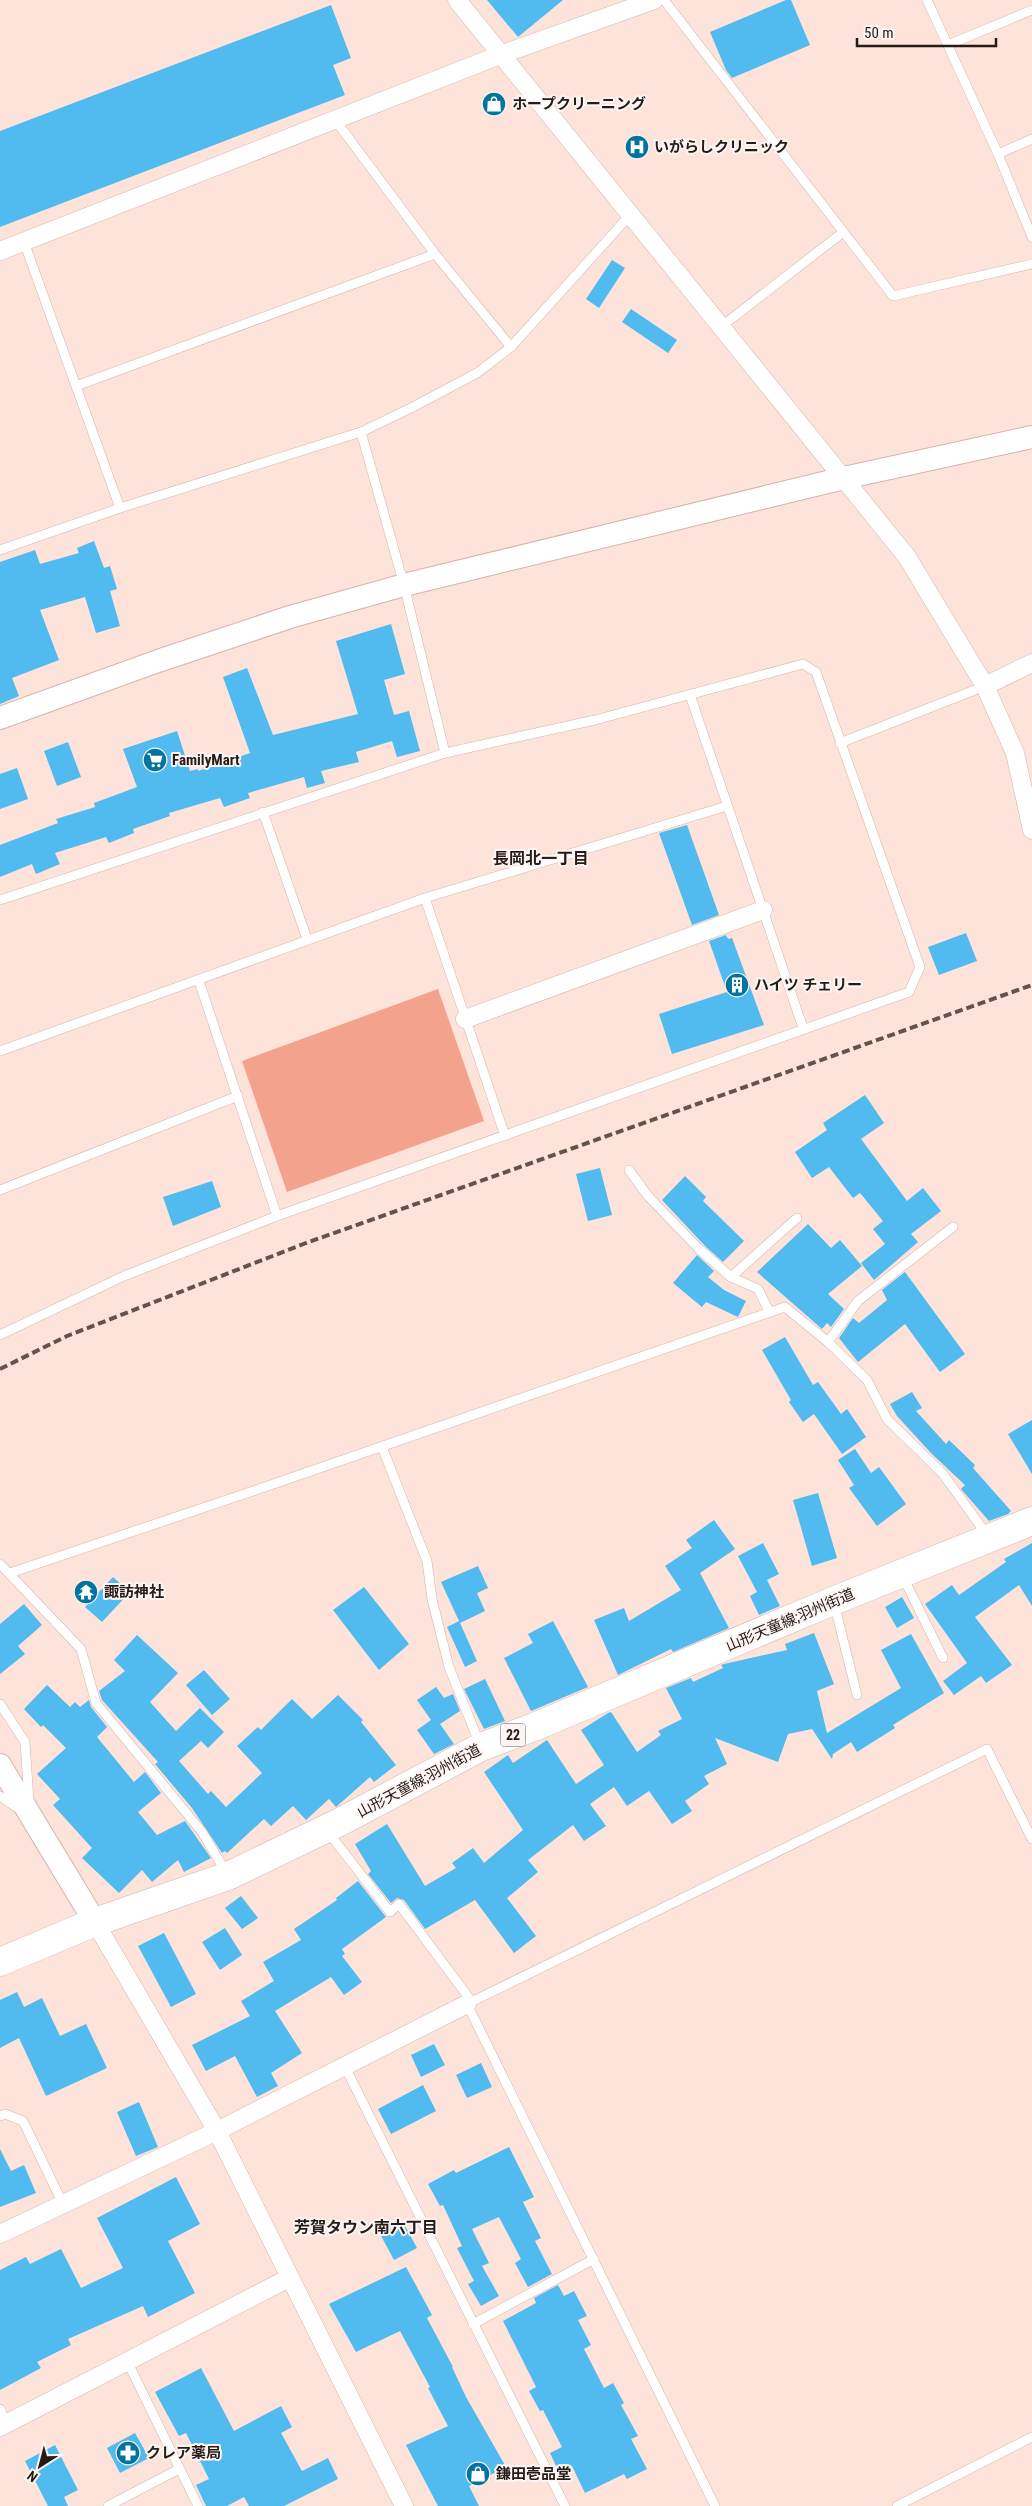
<svg xmlns="http://www.w3.org/2000/svg" width="1032" height="2506" viewBox="0 0 1032 2506" font-family="'Roboto Condensed','Noto Sans JP',sans-serif">
<style>
.green{fill:#f3a38d}
.building{fill:#51baee}
.lines{fill:none;stroke-linecap:round;stroke-linejoin:round}
.service-casing{stroke:#d5b4ab;stroke-width:10}
.minor-casing{stroke:#d5b4ab;stroke-width:19}
.tertiary-casing{stroke:#d5b4ab;stroke-width:24}
.primary-casing{stroke:#d5b4ab;stroke-width:29}
.service{stroke:#fff;stroke-width:9}
.minor{stroke:#fff;stroke-width:18}
.tertiary{stroke:#fff;stroke-width:22}
.primary{stroke:#fff;stroke-width:28}
.rail{stroke:#63534f;stroke-width:4;stroke-dasharray:8 4;stroke-linecap:butt}
.labels{text-anchor:middle;dominant-baseline:central;stroke-width:4;stroke-linejoin:round;paint-order:stroke}
.shield{fill:#fcf5f3;stroke:#675c5a;stroke-width:1}
.shield-label{font-size:14px;font-weight:bold;fill:#271b18}
.poi-label{font-size:15px;font-weight:bold;fill:#271b18;stroke:#fcf5f3;text-anchor:start}
.street-label{font-size:15px;fill:#271b18;stroke:#fcf5f3}
.neighbourhood-label{font-size:16px;font-weight:bold;fill:#271b18;stroke:#fcf5f3}
</style>
<rect width="100%" height="100%" fill="#fee3db"/>
<path class="green" d="M 438,989 L 484,1121 L 287,1192 L 242,1061 Z"/>
<g class="building">
<path d="M 487,0 L 563,0 L 518,37 Z"/>
<path d="M 786,0 L 791,0 L 810,45 L 732,78 L 726,70 L 710,32 Z"/>
<path d="M 331,5 L 351,58 L 333,65 L 345,95 L 0,227 L 0,131 Z"/>
<path d="M 612,260 L 625,268 L 599,308 L 586,299 Z"/>
<path d="M 631,309 L 677,340 L 668,353 L 622,322 Z"/>
<path d="M 94,541 L 104,568 L 110,566 L 117,589 L 110,591 L 120,626 L 96,633 L 85,597 L 40,610 L 59,660 L 12,678 L 19,696 L 0,704 L 0,562 L 35,550 L 40,564 L 79,553 L 77,548 Z"/>
<path d="M 391,624 L 405,674 L 384,680 L 394,715 L 409,711 L 420,751 L 397,757 L 392,741 L 356,752 L 359,762 L 321,771 L 325,783 L 307,788 L 304,777 L 248,793 L 250,798 L 224,807 L 220,798 L 169,813 L 170,816 L 133,829 L 134,833 L 109,843 L 106,837 L 55,853 L 60,864 L 36,874 L 32,864 L 0,877 L 0,845 L 58,823 L 56,819 L 95,807 L 94,803 L 137,787 L 123,749 L 177,731 L 190,771 L 198,769 L 198,771 L 250,753 L 223,677 L 247,668 L 273,735 L 358,714 L 336,641 Z"/>
<path d="M 68,742 L 81,777 L 57,786 L 44,751 Z"/>
<path d="M 17,768 L 28,799 L 0,809 L 0,774 Z"/>
<path d="M 687,825 L 719,915 L 692,925 L 659,833 Z"/>
<path d="M 966,933 L 977,961 L 939,975 L 928,947 Z"/>
<path d="M 726,935 L 728,939 L 732,938 L 764,1025 L 672,1054 L 659,1014 L 727,992 L 709,941 Z"/>
<path d="M 865,1095 L 884,1123 L 861,1139 L 907,1201 L 923,1188 L 941,1211 L 911,1234 L 918,1242 L 874,1280 L 861,1263 L 885,1244 L 873,1229 L 883,1221 L 860,1193 L 853,1198 L 829,1167 L 812,1178 L 795,1152 L 827,1130 L 823,1123 Z"/>
<path d="M 600,1168 L 612,1215 L 588,1221 L 576,1174 Z"/>
<path d="M 685,1176 L 706,1197 L 703,1201 L 744,1241 L 723,1262 L 705,1246 L 662,1200 Z"/>
<path d="M 212,1181 L 221,1207 L 173,1226 L 163,1197 Z"/>
<path d="M 808,1224 L 831,1248 L 840,1240 L 862,1266 L 828,1294 L 844,1309 L 831,1327 L 827,1323 L 822,1329 L 757,1272 Z"/>
<path d="M 697,1255 L 714,1271 L 708,1277 L 724,1290 L 746,1301 L 738,1317 L 706,1302 L 702,1307 L 673,1283 Z"/>
<path d="M 905,1272 L 965,1354 L 940,1372 L 905,1324 L 858,1362 L 839,1338 L 853,1318 L 859,1323 L 887,1300 L 882,1290 Z"/>
<path d="M 785,1337 L 813,1385 L 818,1382 L 841,1414 L 847,1409 L 866,1437 L 842,1454 L 814,1414 L 803,1422 L 789,1402 L 791,1400 L 762,1350 Z"/>
<path d="M 912,1392 L 922,1408 L 916,1411 L 946,1444 L 949,1440 L 975,1465 L 973,1468 L 1011,1511 L 1008,1514 L 989,1521 L 961,1489 L 965,1485 L 931,1453 L 897,1416 L 890,1404 Z"/>
<path d="M 1032,1420 L 1032,1474 L 1008,1434 Z"/>
<path d="M 855,1449 L 871,1473 L 879,1467 L 906,1504 L 877,1526 L 849,1488 L 854,1485 L 838,1460 Z"/>
<path d="M 818,1493 L 837,1558 L 812,1566 L 793,1500 Z"/>
<path d="M 714,1520 L 735,1549 L 700,1573 L 729,1628 L 673,1652 L 671,1649 L 618,1675 L 594,1620 L 624,1608 L 629,1621 L 681,1590 L 665,1566 L 692,1548 L 686,1540 Z"/>
<path d="M 763,1543 L 779,1574 L 767,1580 L 780,1606 L 759,1615 L 750,1596 L 757,1592 L 738,1556 Z"/>
<path d="M 1032,1543 L 1032,1606 L 1019,1585 L 975,1617 L 1012,1665 L 986,1683 L 981,1676 L 954,1695 L 943,1681 L 967,1663 L 925,1604 L 952,1585 L 959,1595 L 1006,1562 L 1004,1559 Z"/>
<path d="M 478,1566 L 488,1588 L 477,1593 L 485,1611 L 460,1623 L 477,1661 L 465,1667 L 447,1627 L 459,1621 L 441,1582 Z"/>
<path d="M 113,1577 L 130,1592 L 102,1622 L 85,1607 Z"/>
<path d="M 364,1587 L 409,1644 L 379,1670 L 333,1610 Z"/>
<path d="M 902,1597 L 914,1618 L 897,1628 L 885,1607 Z"/>
<path d="M 24,1604 L 42,1625 L 18,1646 L 25,1654 L 0,1674 L 0,1624 Z"/>
<path d="M 553,1621 L 588,1687 L 531,1711 L 504,1658 L 533,1643 L 528,1634 Z"/>
<path d="M 814,1633 L 834,1684 L 817,1691 L 827,1733 L 901,1688 L 881,1650 L 911,1634 L 944,1693 L 893,1725 L 895,1728 L 857,1752 L 851,1742 L 833,1754 L 832,1759 L 812,1729 L 788,1734 L 778,1762 L 715,1738 L 727,1764 L 704,1776 L 709,1784 L 685,1801 L 692,1811 L 672,1824 L 649,1791 L 627,1806 L 614,1787 L 590,1804 L 606,1826 L 584,1841 L 573,1825 L 528,1860 L 538,1872 L 507,1898 L 536,1936 L 514,1953 L 475,1900 L 425,1929 L 404,1900 L 397,1898 L 391,1903 L 368,1874 L 371,1871 L 355,1844 L 387,1824 L 425,1886 L 456,1868 L 452,1863 L 473,1848 L 484,1863 L 523,1830 L 484,1772 L 508,1755 L 513,1763 L 547,1740 L 576,1784 L 604,1765 L 581,1730 L 608,1713 L 611,1712 L 637,1752 L 661,1735 L 658,1731 L 682,1719 L 666,1688 L 691,1678 L 693,1682 L 723,1668 L 721,1665 L 724,1664 L 787,1650 L 785,1644 Z"/>
<path d="M 137,1635 L 178,1673 L 150,1702 L 176,1731 L 200,1708 L 224,1732 L 208,1748 L 201,1741 L 179,1761 L 208,1794 L 211,1791 L 226,1807 L 262,1773 L 237,1746 L 258,1727 L 261,1730 L 292,1699 L 312,1719 L 338,1695 L 363,1720 L 361,1722 L 396,1765 L 374,1782 L 370,1777 L 336,1807 L 329,1799 L 306,1820 L 293,1806 L 271,1826 L 264,1819 L 227,1853 L 225,1851 L 222,1853 L 192,1808 L 155,1764 L 158,1762 L 102,1700 L 99,1691 L 125,1671 L 114,1660 Z"/>
<path d="M 204,1670 L 230,1699 L 212,1715 L 186,1685 Z"/>
<path d="M 485,1679 L 505,1721 L 484,1729 L 464,1689 Z"/>
<path d="M 47,1685 L 70,1707 L 75,1702 L 80,1707 L 89,1700 L 91,1707 L 107,1727 L 97,1737 L 134,1782 L 145,1772 L 161,1793 L 138,1812 L 157,1835 L 185,1821 L 211,1858 L 184,1872 L 178,1860 L 152,1882 L 142,1870 L 119,1893 L 82,1858 L 92,1848 L 53,1805 L 60,1799 L 37,1774 L 66,1748 L 43,1725 L 41,1727 L 24,1709 Z"/>
<path d="M 436,1687 L 444,1698 L 453,1694 L 460,1711 L 440,1724 L 454,1744 L 434,1754 L 417,1730 L 431,1720 L 417,1700 Z"/>
<path d="M 358,1881 L 386,1917 L 342,1949 L 345,1954 L 342,1956 L 362,1982 L 344,1995 L 331,1977 L 275,2011 L 302,2053 L 271,2073 L 278,2086 L 257,2097 L 235,2056 L 206,2071 L 192,2045 L 250,2016 L 241,2001 L 274,1981 L 263,1962 L 301,1940 L 294,1929 L 337,1900 L 336,1898 Z"/>
<path d="M 241,1896 L 258,1918 L 242,1929 L 225,1908 Z"/>
<path d="M 225,1928 L 242,1955 L 220,1970 L 202,1942 Z"/>
<path d="M 164,1933 L 196,1994 L 171,2007 L 138,1946 Z"/>
<path d="M 17,1992 L 24,2007 L 42,1998 L 60,2036 L 86,2024 L 107,2068 L 46,2096 L 19,2038 L 0,2048 L 0,2000 Z"/>
<path d="M 434,2044 L 445,2065 L 421,2077 L 411,2055 Z"/>
<path d="M 481,2063 L 492,2087 L 467,2098 L 456,2075 Z"/>
<path d="M 423,2085 L 436,2111 L 391,2134 L 378,2109 Z"/>
<path d="M 139,2102 L 158,2147 L 136,2156 L 117,2112 Z"/>
<path d="M 509,2147 L 534,2197 L 523,2202 L 541,2238 L 535,2241 L 552,2274 L 528,2287 L 515,2263 L 521,2259 L 499,2217 L 472,2229 L 489,2263 L 482,2266 L 499,2296 L 481,2306 L 468,2284 L 474,2281 L 457,2248 L 462,2246 L 443,2205 L 440,2206 L 428,2184 L 454,2170 L 456,2173 Z"/>
<path d="M 0,2149 L 11,2171 L 24,2165 L 36,2193 L 0,2207 Z"/>
<path d="M 176,2177 L 200,2224 L 168,2241 L 195,2293 L 148,2317 L 143,2306 L 68,2339 L 71,2345 L 37,2362 L 41,2368 L 0,2390 L 0,2270 L 26,2257 L 30,2264 L 61,2249 L 81,2288 L 123,2268 L 97,2218 Z"/>
<path d="M 403,2222 L 417,2248 L 394,2260 L 380,2234 Z"/>
<path d="M 406,2267 L 432,2315 L 427,2318 L 453,2367 L 452,2367 L 466,2397 L 506,2467 L 469,2486 L 479,2506 L 438,2506 L 406,2445 L 448,2426 L 428,2388 L 430,2387 L 400,2331 L 356,2352 L 329,2304 Z"/>
<path d="M 558,2285 L 564,2296 L 574,2291 L 587,2316 L 578,2320 L 591,2345 L 584,2349 L 604,2388 L 613,2383 L 624,2403 L 621,2405 L 638,2436 L 631,2439 L 647,2469 L 627,2479 L 624,2474 L 585,2493 L 572,2466 L 559,2472 L 550,2453 L 562,2447 L 543,2410 L 540,2411 L 529,2391 L 536,2387 L 503,2321 L 536,2303 L 534,2298 Z"/>
<path d="M 201,2368 L 234,2431 L 281,2406 L 292,2427 L 281,2433 L 302,2471 L 328,2458 L 338,2479 L 284,2506 L 249,2506 L 244,2497 L 227,2506 L 206,2506 L 196,2485 L 209,2479 L 186,2433 L 179,2436 L 155,2392 Z"/>
<path d="M 135,2433 L 149,2458 L 120,2473 L 107,2448 Z"/>
<path d="M 55,2445 L 78,2490 L 64,2497 L 68,2506 L 48,2506 L 25,2461 Z"/>
</g>
<g class="lines">
<g class="service-casing">
<g id="service">
<path d="M 664,0 L 893,296 L 1032,264"/>
<path d="M 927,0 L 998,154 L 1032,237"/>
<path d="M 948,45 L 1032,10"/>
<path d="M 336,121 L 435,254 L 511,347"/>
<path d="M 998,154 L 1032,139"/>
<path d="M 24,242 L 120,508"/>
<path d="M 722,326 L 842,233"/>
<path d="M 76,386 L 435,254"/>
<path d="M 361,432 L 404,585 L 445,753"/>
<path d="M 0,550 L 120,508 L 361,432 L 413,407 L 477,373 L 511,347 L 630,215"/>
<path d="M 690,695 L 803,1028"/>
<path d="M 840,743 L 985,686"/>
<path d="M 263,812 L 307,939"/>
<path d="M 425,898 L 505,1136"/>
<path d="M 0,900 L 445,753 L 595,720 L 803,664 L 816,672 L 920,967 L 909,992 L 277,1216 L 199,981"/>
<path d="M 0,1051 L 425,898 L 727,806"/>
<path d="M 629,1170 L 648,1196 L 699,1249 L 731,1277 L 758,1289 L 769,1311"/>
<path d="M 0,1190 L 238,1096"/>
<path d="M 731,1277 L 797,1218"/>
<path d="M 0,1335 L 124,1276 L 277,1216"/>
<path d="M 828,1342 L 858,1301 L 953,1227"/>
<path d="M 382,1447 L 427,1561 L 432,1599 L 449,1667 L 480,1745"/>
<path d="M 0,1564 L 81,1649 L 96,1703 L 202,1832 L 226,1872"/>
<path d="M 10,1573 L 256,1490 L 785,1307 L 828,1342 L 867,1380 L 887,1419 L 943,1474 L 987,1535"/>
<path d="M 902,1575 L 943,1658"/>
<path d="M 834,1603 L 857,1695"/>
<path d="M 0,1704 L 25,1742 L 29,1801"/>
<path d="M 0,1796 L 19,1809"/>
<path d="M 328,1832 L 390,1912 L 399,1904 L 472,2002"/>
<path d="M 345,2067 L 565,2506"/>
<path d="M 0,2116 L 5,2114 L 23,2121 L 63,2204"/>
<path d="M 473,2324 L 594,2259"/>
<path d="M 128,2363 L 198,2506"/>
<path d="M 0,2409 L 7,2424"/>
<path d="M 108,2506 L 179,2469"/>
<path d="M 715,2506 L 467,2004 L 987,1749 L 1032,1839"/>
<path d="M 897,2506 L 1032,2437"/>
</g>
</g>
<g class="minor-casing">
<g id="minor">
<path d="M 457,0 L 907,557 L 985,686 L 1015,753 L 1032,830"/>
<path d="M 0,251 L 500,55 L 654,0"/>
<path d="M 985,686 L 1032,663"/>
<path d="M 465,1019 L 763,910"/>
<path d="M 95,1922 L 217,2131 L 404,2506"/>
<path d="M 0,2234 L 217,2131 L 467,2004"/>
<path d="M 0,2427 L 289,2278"/>
</g>
</g>
<g class="tertiary-casing">
<g id="tertiary">
<path d="M 0,718 L 158,661 L 290,617 L 404,585 L 844,478 L 1032,437"/>
<path d="M 0,1765 L 95,1922"/>
</g>
</g>
<g class="primary-casing">
<path id="primary" d="M 0,1962 L 95,1922 L 228,1876 L 340,1822 L 481,1747 L 534,1727 L 833,1601 L 1032,1521"/>
</g>
<use href="#service" class="service"/>
<use href="#minor" class="minor"/>
<use href="#tertiary" class="tertiary"/>
<use href="#primary" class="primary"/>
<path class="rail" d="M 0,1369 L 67,1336 L 306,1243 L 1032,985"/>
</g>
<defs>
<g id="shop-disc" transform="scale(1.25)"><circle r="9.5" fill="#03749f" stroke="#fcf5f3"/><path d="M-5-2.5h2.3a2.7 3.5 0 0 1 5.4 0H5L5.5 6h-11ZM-1.5-2.5h3a1.5 2.3 0 0 0-3 0Z" fill="#fff"/></g>
<g id="hospital-disc" transform="scale(1.25)"><circle r="9.5" fill="#03749f" stroke="#fcf5f3"/><path d="M-5-5h3v3.5h4V-5h3V5h-3V1.5h-4V5h-3Z" fill="#fff"/></g>
<g id="supermarket-disc" transform="scale(1.25)"><circle r="9.5" fill="#03749f" stroke="#fcf5f3"/><path d="M-6-5.5h2.5l.6 2H6L4.5 2H-2.5L-4.4-4H-6ZM-1.5 3.2a1.3 1.3 0 1 0 .1 0ZM3 3.2a1.3 1.3 0 1 0 .1 0Z" fill="#fff"/></g>
<g id="building-disc" transform="scale(1.25)"><circle r="9.5" fill="#03749f" stroke="#fcf5f3"/><path d="M-4-6H4V6H1V3H-1V6H-4ZM-2.5-4.3h1.7v1.8h-1.7ZM.8-4.3h1.7v1.8H.8ZM-2.5-1h1.7V.8h-1.7ZM.8-1h1.7V.8H.8Z" fill="#fff"/></g>
<g id="temple-disc" transform="scale(1.25)"><circle r="9.5" fill="#03749f" stroke="#fcf5f3"/><path d="M0-6L5-2H3V0L6.5 2.5H4V6H1.5V3h-3V6H-4V2.5H-6.5L-3 0V-2H-5Z" fill="#fff"/></g>
<g id="pharmacy-disc" transform="scale(1.25)"><circle r="9.5" fill="#03749f" stroke="#fcf5f3"/><path d="M-2-6h4v4h4v4h-4v4h-4v-4h-4v-4h4Z" fill="#fff"/></g>
</defs>
<g fill-rule="evenodd">
<use href="#shop-disc" x="494" y="104"/>
<use href="#hospital-disc" x="637" y="147"/>
<use href="#supermarket-disc" x="155" y="760"/>
<use href="#building-disc" x="737" y="985"/>
<use href="#temple-disc" x="86" y="1592"/>
<use href="#pharmacy-disc" x="128" y="2453"/>
<use href="#shop-disc" x="478" y="2474"/>
</g>
<g class="labels">
<rect class="shield" x="500.5" y="1723.5" width="25" height="23" rx="4"/>
<g class="shield-label">
<text x="513" y="1735">22</text>
</g>
<g class="poi-label">
<text x="512" y="104">ホープクリーニング</text>
<text x="654" y="147">いがらしクリニック</text>
<text x="172" y="760">FamilyMart</text>
<text x="754" y="985">ハイツ チェリー</text>
<text x="104" y="1592">諏訪神社</text>
<text x="146" y="2453">クレア薬局</text>
<text x="496" y="2474">鎌田壱品堂</text>
</g>
<g class="street-label">
<text transform="translate(790 1620) rotate(-23)">山形天童線;羽州街道</text>
<text transform="translate(419 1781) rotate(-28)">山形天童線;羽州街道</text>
</g>
<g class="neighbourhood-label">
<text x="541" y="858">長岡北一丁目</text>
<text x="366" y="2227">芳賀タウン南六丁目</text>
</g>
</g>
<g transform="translate(40 2466) rotate(216)" stroke="#fcf5f3" stroke-width="4" paint-order="stroke">
<path d="M0-4L9 19L0 12L-9 19Z" fill="#271b18"/>
<text y="-8" font-size="14" font-weight="bold" text-anchor="middle" fill="#271b18">N</text>
</g>
<path d="M857 38v8h139v-8" fill="none" stroke="#271b18" stroke-width="2.5"/>
<text x="864" y="38" font-size="15" fill="#271b18" stroke="#fcf5f3" stroke-width="4" paint-order="stroke">50 m</text>
</svg>
